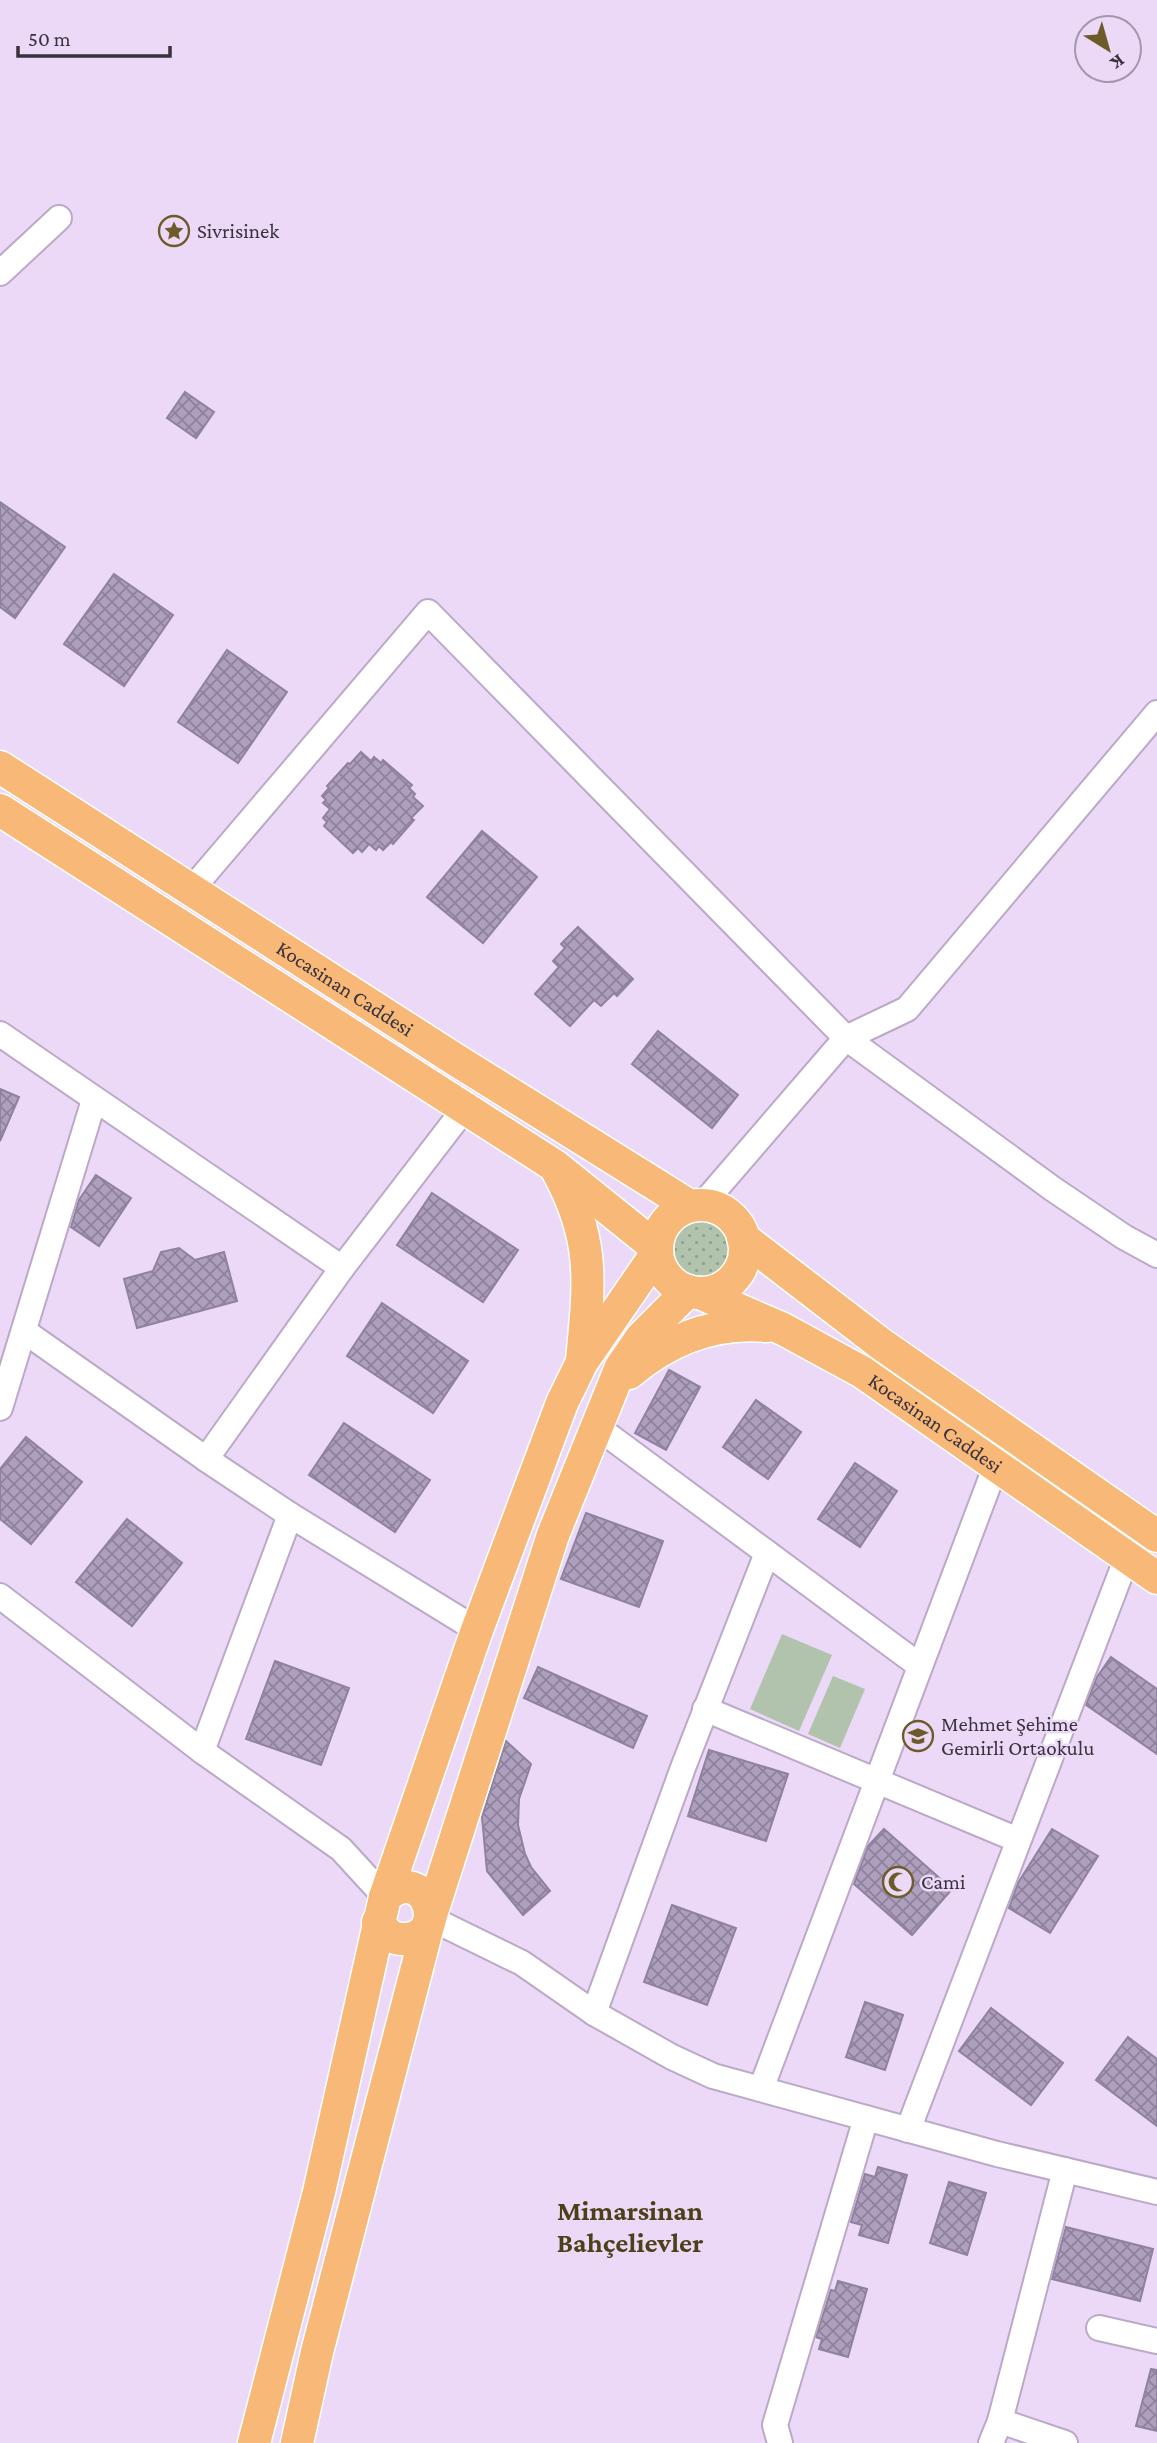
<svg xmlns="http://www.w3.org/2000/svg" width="1157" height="2443" viewBox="0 0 1157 2443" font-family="'Crimson Pro',serif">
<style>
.grass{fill:url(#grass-dots)}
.pitch{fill:#b1c3ad}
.building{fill:url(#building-cross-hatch);stroke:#8f829f;stroke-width:2}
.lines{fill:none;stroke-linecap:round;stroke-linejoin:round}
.minor-casing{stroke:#bba9c7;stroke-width:28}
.major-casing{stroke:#fff;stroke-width:35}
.minor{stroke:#fff;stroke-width:24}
.major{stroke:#f7b878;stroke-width:32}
.labels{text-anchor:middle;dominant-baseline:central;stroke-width:5;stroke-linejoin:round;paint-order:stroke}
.poi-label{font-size:21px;fill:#39323e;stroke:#ebd9f7;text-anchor:start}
.street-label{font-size:21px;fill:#39323e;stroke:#ebd9f7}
.district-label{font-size:28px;font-weight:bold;fill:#4d3f17;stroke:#ebd9f7}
</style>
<defs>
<pattern id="grass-dots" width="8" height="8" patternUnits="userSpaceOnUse" patternTransform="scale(1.75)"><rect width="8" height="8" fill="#b1c3ad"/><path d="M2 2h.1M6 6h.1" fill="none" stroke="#919f8e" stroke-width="1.8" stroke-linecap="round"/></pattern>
<pattern id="building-cross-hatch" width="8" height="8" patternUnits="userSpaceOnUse" patternTransform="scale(1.75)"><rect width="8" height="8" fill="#ad9fbd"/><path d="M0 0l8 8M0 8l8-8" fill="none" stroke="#8e829b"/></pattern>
</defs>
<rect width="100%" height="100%" fill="#ebd9f7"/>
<circle class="grass" cx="701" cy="1248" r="32"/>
<g class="pitch">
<path d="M 782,1634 L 832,1655 L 799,1731 L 750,1709 Z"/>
<path d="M 833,1676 L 865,1689 L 840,1748 L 808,1734 Z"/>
</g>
<g class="building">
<path d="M 185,392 L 214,412 L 196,438 L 167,418 Z"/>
<path d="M 0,502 L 65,547 L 15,618 L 0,607 Z"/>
<path d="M 114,574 L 173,615 L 124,686 L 64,644 Z"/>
<path d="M 227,650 L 287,692 L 238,763 L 178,722 Z"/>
<path d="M 361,752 L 371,761 L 374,757 L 381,763 L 383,760 L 412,785 L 409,788 L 415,794 L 413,797 L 423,806 L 411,818 L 414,820 L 393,844 L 391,842 L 383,850 L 379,846 L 376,850 L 369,844 L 362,852 L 358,848 L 353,853 L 324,826 L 327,822 L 323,818 L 330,809 L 323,803 L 326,800 L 322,796 L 329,788 L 327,786 L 348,763 L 350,764 Z"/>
<path d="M 482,831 L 537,877 L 483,943 L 427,897 Z"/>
<path d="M 578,927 L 633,979 L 617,996 L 614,993 L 601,1006 L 594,1000 L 570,1026 L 535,994 L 559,967 L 553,961 L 565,948 L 561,944 Z"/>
<path d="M 658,1031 L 738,1095 L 712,1128 L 632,1064 Z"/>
<path d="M 0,1089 L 19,1097 L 0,1141 Z"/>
<path d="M 96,1175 L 131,1198 L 99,1246 L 71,1227 L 79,1200 Z"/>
<path d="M 432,1193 L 518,1250 L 483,1302 L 397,1245 Z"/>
<path d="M 179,1248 L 195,1260 L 224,1252 L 237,1301 L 137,1328 L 124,1279 L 153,1271 L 161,1252 Z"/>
<path d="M 382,1303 L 468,1361 L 433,1413 L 347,1356 Z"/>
<path d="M 669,1370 L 700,1387 L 666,1450 L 635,1433 Z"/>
<path d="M 756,1400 L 801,1432 L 768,1479 L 723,1447 Z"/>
<path d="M 344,1423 L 430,1480 L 395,1532 L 309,1475 Z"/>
<path d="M 26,1437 L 82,1482 L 31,1544 L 0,1519 L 0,1469 Z"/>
<path d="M 855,1463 L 897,1491 L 860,1547 L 818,1519 Z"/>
<path d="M 586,1513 L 663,1541 L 639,1607 L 561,1579 Z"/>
<path d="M 127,1519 L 182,1563 L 132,1626 L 76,1582 Z"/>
<path d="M 1111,1657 L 1157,1689 L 1157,1754 L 1086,1705 L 1097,1677 Z"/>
<path d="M 275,1661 L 349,1688 L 321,1765 L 246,1739 Z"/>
<path d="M 538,1667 L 647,1716 L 633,1748 L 524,1698 Z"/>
<path d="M 506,1741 L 531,1764 L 519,1799 L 518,1825 L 525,1854 L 531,1867 L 550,1891 L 523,1915 L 487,1871 L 483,1828 L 482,1817 Z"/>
<path d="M 709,1750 L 788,1774 L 766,1841 L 688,1816 Z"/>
<path d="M 884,1829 L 952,1889 L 912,1935 L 854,1884 L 868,1846 Z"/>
<path d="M 1052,1829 L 1098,1856 L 1050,1933 L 1009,1908 L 1018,1883 Z"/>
<path d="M 672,1905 L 736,1928 L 707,2005 L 644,1982 Z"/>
<path d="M 865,2002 L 903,2015 L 885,2070 L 846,2057 Z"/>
<path d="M 991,2008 L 1063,2063 L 1031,2105 L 959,2051 Z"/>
<path d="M 1128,2037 L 1157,2059 L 1157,2126 L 1096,2080 Z"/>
<path d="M 878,2167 L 907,2175 L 888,2243 L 859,2235 L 862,2225 L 851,2222 L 865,2174 L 875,2177 Z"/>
<path d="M 949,2182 L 986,2193 L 967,2255 L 930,2243 Z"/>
<path d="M 1066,2227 L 1153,2249 L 1140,2301 L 1052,2279 Z"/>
<path d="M 838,2281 L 867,2289 L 848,2357 L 819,2349 L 822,2339 L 816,2337 L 831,2290 L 835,2291 Z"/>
<path d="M 1151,2369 L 1157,2370 L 1157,2431 L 1136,2426 Z"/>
</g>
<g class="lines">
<g class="minor-casing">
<g id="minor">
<path d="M 0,273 L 59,218"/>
<path d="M 191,890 L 428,612 L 846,1038 L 1053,1189 L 1124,1237 L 1157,1255"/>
<path d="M 0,1034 L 342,1268"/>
<path d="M 465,1108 L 342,1268 L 206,1459 L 290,1515 L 477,1630"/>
<path d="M 702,1205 L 846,1038 L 907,1009 L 1157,713"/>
<path d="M 24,1331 L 206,1459"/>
<path d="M 0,1408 L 94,1100"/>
<path d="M 597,1427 L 920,1666"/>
<path d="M 0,1596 L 202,1751 L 341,1849 L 385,1897"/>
<path d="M 705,1709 L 1018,1840"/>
<path d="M 202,1751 L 290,1515"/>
<path d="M 430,1918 L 522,1963 L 594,2013 L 672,2057 L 713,2076 L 997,2154 L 1157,2192"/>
<path d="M 594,2013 L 684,1765 L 767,1553"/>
<path d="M 761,2089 L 996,1465"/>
<path d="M 908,2130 L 1127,1557"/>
<path d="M 1099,2328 L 1157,2341"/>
<path d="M 780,2443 L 775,2425 L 866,2118"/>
<path d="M 991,2443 L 1000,2421"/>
<path d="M 1065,2443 L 1000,2421 L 1065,2170"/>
</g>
</g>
<g class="major-casing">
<g id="major">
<path id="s1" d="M 0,767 L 456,1060 L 690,1206"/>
<path d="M 0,810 L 555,1166 L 657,1248"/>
<path d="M 557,1170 C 596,1241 589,1284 582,1361"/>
<circle cx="701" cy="1249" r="44"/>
<path d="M 743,1238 L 881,1344 L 1157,1536"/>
<path id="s2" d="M 700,1293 L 783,1329 L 862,1372 L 1157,1578"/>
<path d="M 629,1373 C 669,1339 714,1321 767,1326"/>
<path d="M 378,1922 C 384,1931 391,1940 404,1939 C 452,1938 426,1860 385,1897"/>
<path d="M 254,2443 L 319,2192 L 385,1897 L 477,1630 L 562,1403 L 582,1362 L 657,1253"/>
<path d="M 297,2443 L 317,2352 L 430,1918 L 553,1535 L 621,1367 L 641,1338 L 688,1291"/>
</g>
</g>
<use href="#minor" class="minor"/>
<use href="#major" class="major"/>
</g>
<defs>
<g id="sight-ring" transform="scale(1.575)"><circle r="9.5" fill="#ebd9f7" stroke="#6d5b29" stroke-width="1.5"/><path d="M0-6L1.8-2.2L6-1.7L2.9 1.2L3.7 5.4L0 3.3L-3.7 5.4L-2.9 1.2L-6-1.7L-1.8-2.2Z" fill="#6d5b29"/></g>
<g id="school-ring" transform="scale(1.575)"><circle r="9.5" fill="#ebd9f7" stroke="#6d5b29" stroke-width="1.5"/><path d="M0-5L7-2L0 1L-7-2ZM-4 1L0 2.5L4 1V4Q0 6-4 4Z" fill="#6d5b29"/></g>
<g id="mosque-ring" transform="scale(1.575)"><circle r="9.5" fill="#ebd9f7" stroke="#6d5b29" stroke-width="1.5"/><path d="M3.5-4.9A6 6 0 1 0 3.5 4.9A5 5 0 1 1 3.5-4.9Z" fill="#6d5b29"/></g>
</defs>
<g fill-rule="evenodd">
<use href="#sight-ring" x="174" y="231"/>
<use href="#school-ring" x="918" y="1736"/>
<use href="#mosque-ring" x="898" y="1882"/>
</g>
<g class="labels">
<g class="poi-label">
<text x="197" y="231">Sivrisinek</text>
<text x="941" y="1724">Mehmet Şehime<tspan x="941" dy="24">Gemirli Ortaokulu</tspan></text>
<text x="921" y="1882">Cami</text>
</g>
<g class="street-label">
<text stroke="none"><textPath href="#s1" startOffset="410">Kocasinan Caddesi</textPath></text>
<text stroke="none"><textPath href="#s2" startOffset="270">Kocasinan Caddesi</textPath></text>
</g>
<g class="district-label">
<text x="630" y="2210">Mimarsinan<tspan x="630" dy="32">Bahçelievler</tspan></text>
</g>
</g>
<g transform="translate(1108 49) rotate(143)"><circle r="33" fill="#ebd9f7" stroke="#a496ad" stroke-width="2"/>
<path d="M0-5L12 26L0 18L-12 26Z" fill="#6d5b29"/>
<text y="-10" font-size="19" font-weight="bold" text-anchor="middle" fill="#39323e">K</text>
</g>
<path d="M18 46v10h152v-10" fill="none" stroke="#39323e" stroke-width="3.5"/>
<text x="28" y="46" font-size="21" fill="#39323e" stroke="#ebd9f7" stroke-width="5" paint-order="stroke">50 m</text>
</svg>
